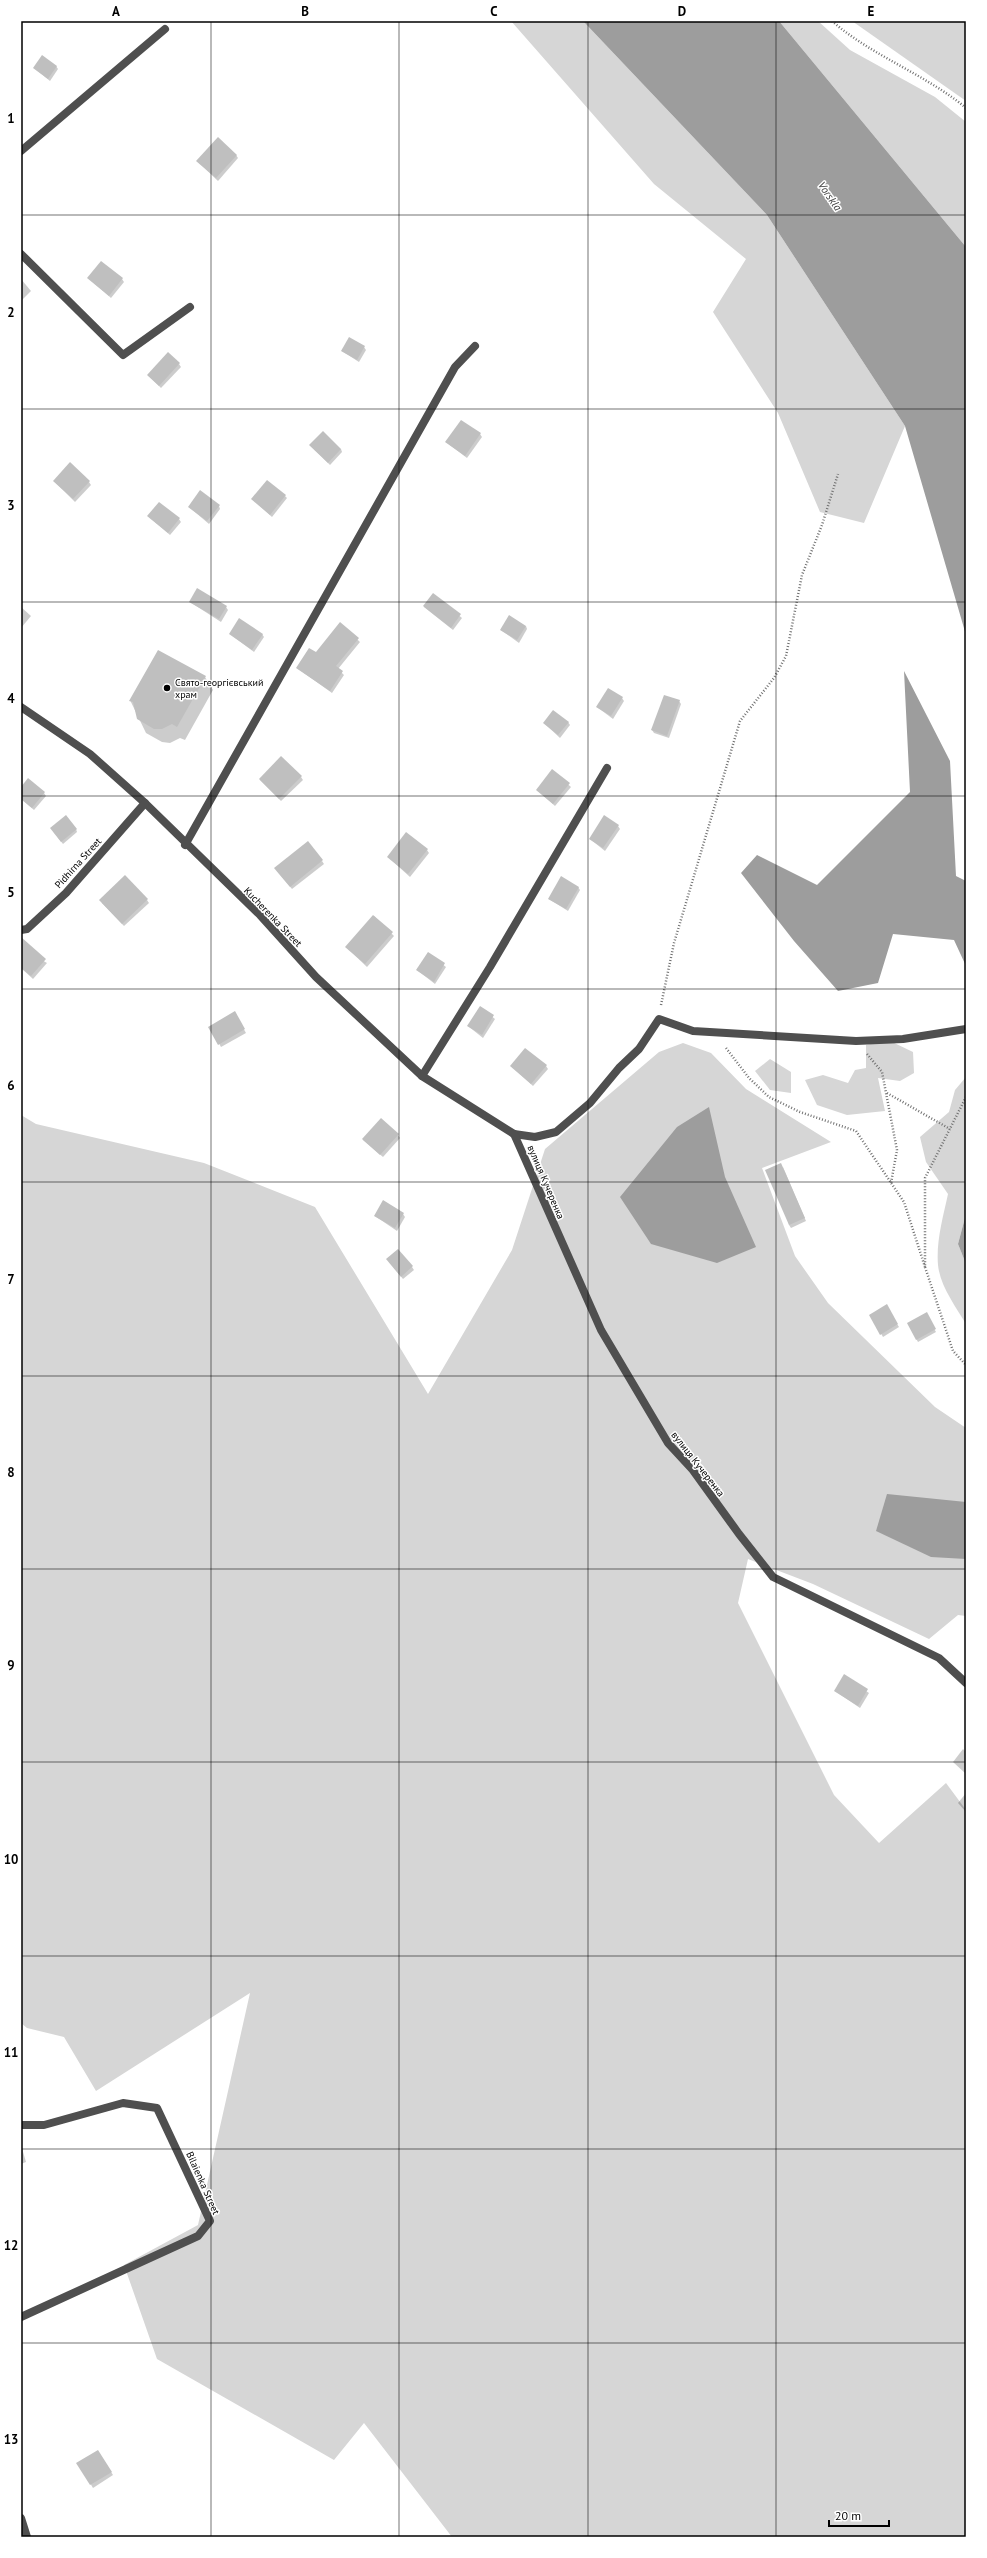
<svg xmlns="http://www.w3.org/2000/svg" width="987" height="2558" viewBox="0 0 987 2558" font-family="'PT Sans',sans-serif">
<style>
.green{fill:#d6d6d6}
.water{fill:#9d9d9d}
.shadow{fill:#0003}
.building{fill:#bfbfbf}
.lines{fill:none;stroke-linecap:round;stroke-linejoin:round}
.path{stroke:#717171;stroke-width:2.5;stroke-dasharray:1 2;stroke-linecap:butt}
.service{stroke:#4f4f4f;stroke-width:8}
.minor{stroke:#4f4f4f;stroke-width:8}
.grid{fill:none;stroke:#000;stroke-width:1;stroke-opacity:0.55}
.poi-dot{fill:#000;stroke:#fff;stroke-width:1.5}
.labels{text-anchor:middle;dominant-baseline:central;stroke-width:3;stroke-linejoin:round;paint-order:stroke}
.poi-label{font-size:10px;fill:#000;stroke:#fff;text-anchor:start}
.street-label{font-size:10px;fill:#000;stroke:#fff}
.water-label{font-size:11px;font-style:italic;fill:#3e3e3e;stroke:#fff}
.neatline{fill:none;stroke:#000;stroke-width:1.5}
.grid-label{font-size:13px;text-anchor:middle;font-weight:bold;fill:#000}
</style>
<rect width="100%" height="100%" fill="#fff"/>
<g class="green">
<path d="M 511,21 L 583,21 L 767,215 L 905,426 L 864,523 L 820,512 L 778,413 L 713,312 L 746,259 L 654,184 Z"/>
<path d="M 779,21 L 818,21 L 850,50 L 935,97 L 966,122 L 966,247 Z"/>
<path d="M 852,21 L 966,21 L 966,101 Z"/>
<path d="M 888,1040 L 913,1052 L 914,1073 L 900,1081 L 878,1078 L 885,1111 L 847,1115 L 817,1105 L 805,1080 L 823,1075 L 848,1083 L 855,1070 L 866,1068 L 866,1045 Z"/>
<path d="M 683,1043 L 711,1053 L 746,1089 L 831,1142 L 762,1168 L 795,1256 L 828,1303 L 935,1407 L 966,1428 L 966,1616 L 958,1615 L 929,1639 L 813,1584 L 748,1559 L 738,1603 L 834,1795 L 879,1843 L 946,1783 L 966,1810 L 966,2537 L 452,2537 L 364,2423 L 334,2460 L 157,2359 L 124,2265 L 198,2225 L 250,1993 L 96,2091 L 64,2037 L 27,2028 L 21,2023 L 21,1115 L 36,1124 L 204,1163 L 315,1207 L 428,1394 L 512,1250 L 545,1149 L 659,1052 Z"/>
<path d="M 770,1059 L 791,1072 L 791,1093 L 770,1090 L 755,1071 Z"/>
<path d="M 966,1077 L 966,1214 L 958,1244 L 966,1264 L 966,1324 C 956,1307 940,1286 938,1265 C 936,1242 943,1217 948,1194 L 926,1162 L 920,1137 L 949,1112 L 955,1090 Z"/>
</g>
<g class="water">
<path d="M 583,21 L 779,21 L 966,247 L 966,635 L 905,426 L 767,215 Z"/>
<path d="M 904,671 L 950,761 L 956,876 L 966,881 L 966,966 L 954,940 L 893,934 L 878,983 L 838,991 L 794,941 L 741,873 L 757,855 L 817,885 L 910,792 Z"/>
<path d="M 709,1107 L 725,1177 L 756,1247 L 717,1263 L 651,1244 L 620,1197 L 677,1127 Z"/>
<path d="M 966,1214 L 966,1264 L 958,1244 Z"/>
<path d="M 887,1494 L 966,1502 L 966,1559 L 931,1557 L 876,1531 Z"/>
</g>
<g class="shadow">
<path d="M 56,66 L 58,69 L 50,81 L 34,68 Z"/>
<path d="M 236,155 L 238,158 L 218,181 L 197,161 Z"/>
<path d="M 88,278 L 122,279 L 124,282 L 111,298 Z"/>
<path d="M 21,279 L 31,291 L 21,301 Z"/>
<path d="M 364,347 L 366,350 L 359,362 L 342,351 Z"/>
<path d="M 179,364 L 181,367 L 161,388 L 148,375 Z"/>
<path d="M 480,434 L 482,437 L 467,458 L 446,442 Z"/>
<path d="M 310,445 L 341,449 L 342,452 L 330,465 Z"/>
<path d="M 54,481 L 89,482 L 91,485 L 75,502 Z"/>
<path d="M 285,496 L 287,498 L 272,517 L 252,499 Z"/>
<path d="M 219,506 L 220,509 L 209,524 L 189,507 Z"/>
<path d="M 149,517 L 179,519 L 181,522 L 170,535 Z"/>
<path d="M 434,595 L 462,618 L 453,630 L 424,607 Z"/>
<path d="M 190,602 L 226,607 L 228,610 L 221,622 Z"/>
<path d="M 21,607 L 31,616 L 21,628 Z"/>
<path d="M 341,624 L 360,642 L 338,669 L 344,675 L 332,693 L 297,668 L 316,654 Z"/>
<path d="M 526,626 L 527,629 L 519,643 L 501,630 Z"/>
<path d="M 230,634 L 262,634 L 264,637 L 254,652 Z"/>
<path d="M 205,677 L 213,690 L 185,740 L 180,738 L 170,743 L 162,742 L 146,733 L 130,700 Z"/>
<path d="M 622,698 L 624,701 L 613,719 L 597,707 Z"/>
<path d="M 679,701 L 681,704 L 669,738 L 654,733 L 652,730 Z"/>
<path d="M 568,722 L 570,725 L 560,738 L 544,723 Z"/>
<path d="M 553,771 L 571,787 L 555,806 L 537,790 Z"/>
<path d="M 301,777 L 303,780 L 281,801 L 260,780 Z"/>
<path d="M 21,789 L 44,793 L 46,796 L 34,810 L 21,799 Z"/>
<path d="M 618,826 L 620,829 L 605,851 L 590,839 Z"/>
<path d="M 76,829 L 77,832 L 63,844 L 53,831 Z"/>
<path d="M 427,850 L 429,853 L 410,877 L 388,857 Z"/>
<path d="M 322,861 L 324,864 L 292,889 L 277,871 Z"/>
<path d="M 578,887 L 580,890 L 568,911 L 549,899 Z"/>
<path d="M 147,900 L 149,903 L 124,926 L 102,903 Z"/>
<path d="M 374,916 L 394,936 L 367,967 L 346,947 Z"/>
<path d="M 21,948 L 47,963 L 33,979 L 21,968 Z"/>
<path d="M 428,953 L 446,967 L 435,984 L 417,970 Z"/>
<path d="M 480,1007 L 495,1019 L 483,1038 L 468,1026 Z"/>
<path d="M 235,1013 L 246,1033 L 221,1047 L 210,1027 Z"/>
<path d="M 511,1066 L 546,1066 L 548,1069 L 533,1086 Z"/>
<path d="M 398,1135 L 400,1138 L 383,1157 L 363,1140 Z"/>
<path d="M 783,1167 L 806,1221 L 791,1228 L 789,1225 Z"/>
<path d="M 403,1214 L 405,1217 L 397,1231 L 375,1216 Z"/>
<path d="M 387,1259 L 412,1267 L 414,1270 L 403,1279 Z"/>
<path d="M 886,1306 L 899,1327 L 883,1337 L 870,1315 Z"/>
<path d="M 926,1314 L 936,1332 L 918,1342 L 908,1324 Z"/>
<path d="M 844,1676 L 869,1693 L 860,1708 L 835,1691 Z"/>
<path d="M 963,1749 L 966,1752 L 966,1774 L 953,1762 Z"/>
<path d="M 966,1793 L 966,1812 L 958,1803 Z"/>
<path d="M 21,2145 L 26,2162 L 21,2164 Z"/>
<path d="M 98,2451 L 113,2475 L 93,2488 L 78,2463 Z"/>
</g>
<g class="building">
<path d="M 42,55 L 57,66 L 48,79 L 33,68 Z"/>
<path d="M 218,137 L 237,155 L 216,178 L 196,161 Z"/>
<path d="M 101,261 L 123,278 L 109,296 L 87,278 Z"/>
<path d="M 349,337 L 365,346 L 357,360 L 341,351 Z"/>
<path d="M 168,352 L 180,363 L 159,386 L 147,375 Z"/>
<path d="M 461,420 L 481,433 L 465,456 L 445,442 Z"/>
<path d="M 323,431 L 341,449 L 328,463 L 309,445 Z"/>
<path d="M 70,462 L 90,481 L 73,499 L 53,481 Z"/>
<path d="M 267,480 L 286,495 L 270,515 L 251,499 Z"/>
<path d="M 200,490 L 220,505 L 207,521 L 188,507 Z"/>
<path d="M 159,502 L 180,518 L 168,533 L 147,516 Z"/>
<path d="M 197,588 L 227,606 L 219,619 L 189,602 Z"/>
<path d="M 433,593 L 461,614 L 451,628 L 423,606 Z"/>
<path d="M 509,615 L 526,626 L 517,640 L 500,630 Z"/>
<path d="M 239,618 L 263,634 L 252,650 L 229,634 Z"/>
<path d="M 340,622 L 359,638 L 336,666 L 343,671 L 330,691 L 296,668 L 309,648 L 316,652 Z"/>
<path d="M 158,650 L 206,676 L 177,727 L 172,724 L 162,729 L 154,729 L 137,719 L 133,702 L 129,701 Z"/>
<path d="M 608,688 L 623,697 L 611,716 L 596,707 Z"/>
<path d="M 664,695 L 680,700 L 667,736 L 651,730 Z"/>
<path d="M 553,710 L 569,722 L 558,735 L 543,723 Z"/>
<path d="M 281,756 L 302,776 L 279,799 L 259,779 Z"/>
<path d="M 552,769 L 570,783 L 553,804 L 536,790 Z"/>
<path d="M 28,778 L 45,792 L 32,808 L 21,799 L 21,787 Z"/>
<path d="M 66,815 L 77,829 L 61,842 L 50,828 Z"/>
<path d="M 604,815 L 619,825 L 603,848 L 589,839 Z"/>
<path d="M 406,832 L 428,849 L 408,874 L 387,857 Z"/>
<path d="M 308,841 L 323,860 L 290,887 L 274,868 Z"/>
<path d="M 125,875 L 148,899 L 122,924 L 99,900 Z"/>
<path d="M 561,876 L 579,887 L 566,909 L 548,899 Z"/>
<path d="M 373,915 L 393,932 L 365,964 L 345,947 Z"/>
<path d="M 21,937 L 46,959 L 31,976 L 21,968 Z"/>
<path d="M 428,952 L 445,963 L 434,982 L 416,970 Z"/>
<path d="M 480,1006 L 494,1015 L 482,1035 L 467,1026 Z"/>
<path d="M 235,1011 L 245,1029 L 218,1045 L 208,1027 Z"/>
<path d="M 525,1048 L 547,1065 L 531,1084 L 510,1066 Z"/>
<path d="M 381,1118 L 399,1134 L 380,1155 L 362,1139 Z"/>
<path d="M 781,1163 L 805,1218 L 789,1225 L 765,1170 Z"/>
<path d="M 383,1200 L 404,1213 L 395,1228 L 374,1216 Z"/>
<path d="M 398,1249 L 413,1266 L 401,1277 L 386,1259 Z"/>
<path d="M 887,1304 L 898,1324 L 880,1335 L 869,1315 Z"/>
<path d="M 927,1312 L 936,1329 L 916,1340 L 907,1323 Z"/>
<path d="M 844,1674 L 868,1689 L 858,1706 L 834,1691 Z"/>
<path d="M 98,2450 L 112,2472 L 90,2485 L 76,2463 Z"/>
</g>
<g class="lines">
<g class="path">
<path d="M 832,21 C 872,56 925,74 966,108"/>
<path d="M 661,1005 L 674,943 L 740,721 L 774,678 L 786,656 L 802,575 L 822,525 L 838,474"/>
<path d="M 726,1048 L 749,1078 L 769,1097 L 800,1112 L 856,1131 L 904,1202 L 925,1267"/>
<path d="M 867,1054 L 882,1072 L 897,1150 L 891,1183"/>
<path d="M 887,1093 L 950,1129"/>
<path d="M 966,1097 L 925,1178 L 925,1267 L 953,1351 L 966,1365"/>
</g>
<path class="service" d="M 514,1134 L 535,1137 L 556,1132 L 590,1103 L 619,1068 L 639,1049 L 659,1019 L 693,1031 L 856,1041 L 903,1039 L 966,1029"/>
<g class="minor">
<path d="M 21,151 L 165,29"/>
<path d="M 21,254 L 123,355 L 190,307"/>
<path d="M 21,707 L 90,754 L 145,803 L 260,915 L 316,977 L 422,1076 L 514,1134 L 601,1330 L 668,1443 L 692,1469 L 739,1534 L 773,1577 L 939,1658 L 966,1683"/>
<path d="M 185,845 L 455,367 L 475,346"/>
<path d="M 21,930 L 27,929 L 66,893 L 145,803"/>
<path d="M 422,1076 L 490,967 L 607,768"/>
<path d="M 21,2125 L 44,2125 L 123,2103 L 157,2108 L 210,2221 L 198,2236 L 21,2317"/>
<path d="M 21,2518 L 27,2537"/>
</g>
</g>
<path class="grid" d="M 211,21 L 211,2537M 399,21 L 399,2537M 588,21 L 588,2537M 776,21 L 776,2537M 21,215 L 966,215M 21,409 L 966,409M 21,602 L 966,602M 21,796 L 966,796M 21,989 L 966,989M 21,1182 L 966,1182M 21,1376 L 966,1376M 21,1569 L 966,1569M 21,1762 L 966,1762M 21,1956 L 966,1956M 21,2149 L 966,2149M 21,2343 L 966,2343"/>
<circle class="poi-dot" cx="167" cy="688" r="4"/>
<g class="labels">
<g class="poi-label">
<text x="175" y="682">Свято-георгієвський<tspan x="175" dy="12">храм</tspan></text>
</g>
<g class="street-label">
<text transform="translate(78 863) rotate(-48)">Pidhirna Street</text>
<text transform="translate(273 917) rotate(46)">Kucherenka Street</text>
<text transform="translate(546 1182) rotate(67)">вулиця Кучеренка</text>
<text transform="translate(698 1464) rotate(52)">вулиця Кучеренка</text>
<text transform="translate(203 2183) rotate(66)">Bilaienka Street</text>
</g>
<g class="water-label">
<text transform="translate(830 196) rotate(55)">Vorskla</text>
</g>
</g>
<rect width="987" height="2558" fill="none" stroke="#ffffff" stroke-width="44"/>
<path d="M829 2520v6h60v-6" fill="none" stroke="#000000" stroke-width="2"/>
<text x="835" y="2520" font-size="12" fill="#000000" stroke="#ffffff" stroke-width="3" paint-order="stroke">20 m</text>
<rect x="22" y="22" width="943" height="2514" class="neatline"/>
<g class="grid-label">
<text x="116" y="16">A</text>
<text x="305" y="16">B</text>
<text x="494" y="16">C</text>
<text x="682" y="16">D</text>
<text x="871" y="16">E</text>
<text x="11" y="123">1</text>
<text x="11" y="317">2</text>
<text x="11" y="510">3</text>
<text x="11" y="703">4</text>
<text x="11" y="897">5</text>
<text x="11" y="1090">6</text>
<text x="11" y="1284">7</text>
<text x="11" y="1477">8</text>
<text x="11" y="1670">9</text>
<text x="11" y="1864">10</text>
<text x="11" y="2057">11</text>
<text x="11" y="2250">12</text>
<text x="11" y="2444">13</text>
</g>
</svg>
